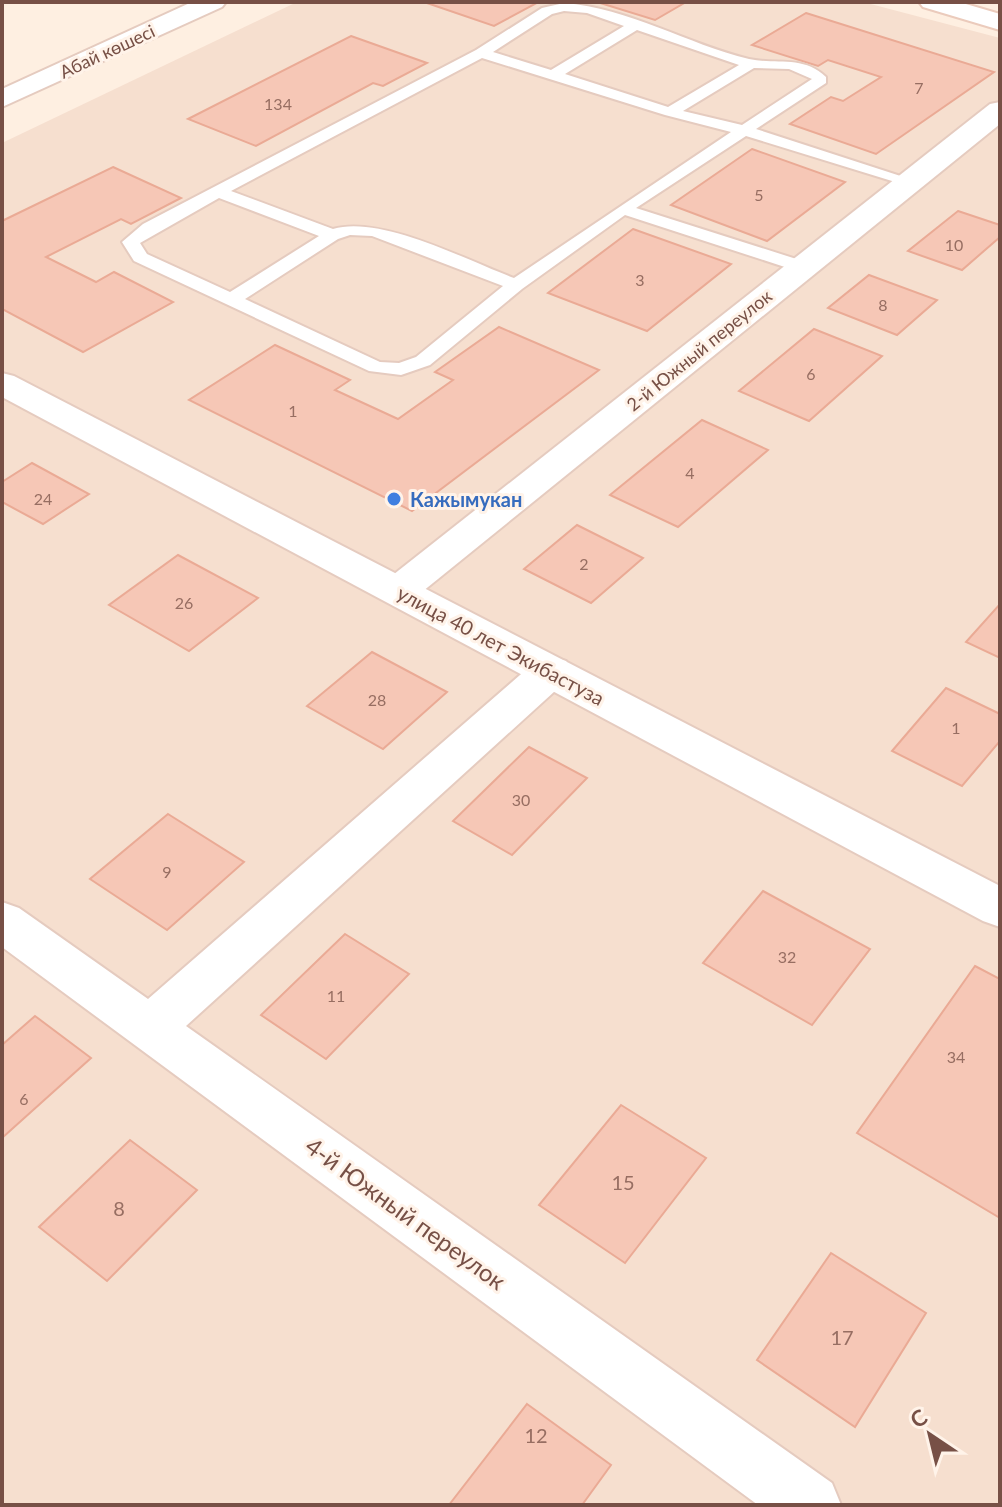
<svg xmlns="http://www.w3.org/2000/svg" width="1002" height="1507" viewBox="0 0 1002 1507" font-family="Lato,sans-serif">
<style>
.residential{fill:#f6dfcf}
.building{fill:#f6c7b6;stroke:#eaaa95;stroke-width:2}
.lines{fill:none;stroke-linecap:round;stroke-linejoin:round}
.service-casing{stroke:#e5cbbf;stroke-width:4}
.minor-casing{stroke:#e5cbbf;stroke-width:4}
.tertiary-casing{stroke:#e5cbbf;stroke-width:4}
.secondary-casing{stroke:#ebcbbc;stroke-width:4}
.service{fill:#fff;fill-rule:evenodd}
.minor{fill:#fff;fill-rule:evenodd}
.tertiary{fill:#fff;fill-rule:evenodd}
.secondary{fill:#fff;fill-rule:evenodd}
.shop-dot{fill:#3f7fe0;stroke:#fff3e9;stroke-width:3}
.labels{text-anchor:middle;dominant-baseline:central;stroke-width:6;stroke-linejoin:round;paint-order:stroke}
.number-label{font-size:16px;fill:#976e62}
.far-street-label{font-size:18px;fill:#775046;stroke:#fff3e9}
.shop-label{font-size:20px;font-weight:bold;fill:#366cbe;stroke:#fff3e9;text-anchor:start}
.street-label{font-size:20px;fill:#775046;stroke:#fff3e9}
.near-number-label{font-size:20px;fill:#976e62}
.near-street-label{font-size:24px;fill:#775046;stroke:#fff3e9}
</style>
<rect width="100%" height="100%" fill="#feefe1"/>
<path class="residential" d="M 297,2 L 863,2 L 1000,38 L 1000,1505 L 2,1505 L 2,143 Z"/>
<g class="building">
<path d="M 424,2 L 530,2 L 535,4 L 494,26 Z"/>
<path d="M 597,2 L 686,2 L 655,20 Z"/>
<path d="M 806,13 L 994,72 L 876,154 L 790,124 L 831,97 L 843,101 L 881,77 L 828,60 L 818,66 L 752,45 Z"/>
<path d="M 351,36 L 427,63 L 383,86 L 373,83 L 256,146 L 188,119 Z"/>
<path d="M 752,149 L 845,182 L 767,241 L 671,205 Z"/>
<path d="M 113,167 L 181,198 L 131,224 L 121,219 L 46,257 L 96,282 L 114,272 L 173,302 L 83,352 L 2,309 L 2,221 Z"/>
<path d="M 958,211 L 1000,225 L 1000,237 L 962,270 L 908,251 Z"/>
<path d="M 633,229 L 731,264 L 647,331 L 548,293 Z"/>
<path d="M 869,275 L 937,300 L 897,335 L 828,308 Z"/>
<path d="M 499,327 L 599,370 L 412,511 L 189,400 L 275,345 L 350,380 L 335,390 L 398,419 L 453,380 L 435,372 Z"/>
<path d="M 814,329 L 882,356 L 809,421 L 739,391 Z"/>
<path d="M 702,420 L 768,450 L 678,527 L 610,495 Z"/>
<path d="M 32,463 L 89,494 L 43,524 L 2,502 L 2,482 Z"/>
<path d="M 577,525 L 643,558 L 591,603 L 524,569 Z"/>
<path d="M 178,555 L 258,598 L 189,651 L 109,605 Z"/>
<path d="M 1000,604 L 1000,658 L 966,642 Z"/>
<path d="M 372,652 L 447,692 L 383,749 L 307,706 Z"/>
<path d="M 946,688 L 1000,714 L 1000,741 L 962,786 L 892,751 Z"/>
<path d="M 529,747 L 587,778 L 512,855 L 453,821 Z"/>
<path d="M 168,814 L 244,862 L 167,930 L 90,879 Z"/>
<path d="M 763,891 L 870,949 L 812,1025 L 703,963 Z"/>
<path d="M 345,934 L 409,974 L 326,1059 L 261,1015 Z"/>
<path d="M 975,966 L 1000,979 L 1000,1218 L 857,1133 Z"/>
<path d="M 35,1016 L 91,1058 L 2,1138 L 2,1045 Z"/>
<path d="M 621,1105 L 706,1158 L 625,1263 L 539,1205 Z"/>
<path d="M 130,1140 L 197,1190 L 107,1281 L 39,1227 Z"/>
<path d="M 831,1253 L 926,1313 L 855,1427 L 757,1360 Z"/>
<path d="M 527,1404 L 611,1465 L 582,1505 L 449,1505 Z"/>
</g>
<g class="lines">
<g class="service-casing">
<path id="service" d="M 564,3 C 629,8 687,44 749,59 C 776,65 803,55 826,77 L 826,83 L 756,129 L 919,182 L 905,185 L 746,136 L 636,208 L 809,263 L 809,271 L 797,271 L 625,215 L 522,289 L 430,365 L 401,375 L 369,371 L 134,261 L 122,242 L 143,224 L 476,50 L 542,8 ZM 564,11 L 587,13 L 624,26 L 551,70 L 493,52 L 552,14 ZM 637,30 L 739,65 L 668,107 L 565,74 ZM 482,58 L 665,115 L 731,132 L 514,278 C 466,260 381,215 333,229 L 231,191 ZM 754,68 L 789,69 L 812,79 L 742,125 L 683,111 ZM 219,198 L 319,236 L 230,292 L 147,254 L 140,243 ZM 350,235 L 372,236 L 503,286 L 416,357 L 399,363 L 380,362 L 245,299 L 338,239 Z"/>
</g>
<g class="minor-casing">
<g id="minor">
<path d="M 1000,102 L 1000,124 L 412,600 L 398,604 L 384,600 L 378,591 L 384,582 L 990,104 Z"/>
<path d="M 551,657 L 566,661 L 572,671 L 566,681 L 186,1026 L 832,1483 L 841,1505 L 758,1505 L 2,947 L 2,902 L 19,908 L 148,999 L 536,661 Z"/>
</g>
</g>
<g class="tertiary-casing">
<g id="tertiary">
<path d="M 192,2 L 226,2 L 222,7 L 2,107 L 2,89 Z"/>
<path d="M 2,373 L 14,376 L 1000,886 L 1000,927 L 983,921 L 2,397 Z"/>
</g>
</g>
<g class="secondary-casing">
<path id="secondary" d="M 919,2 L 959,2 L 1000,14 L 1000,30 L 923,7 Z"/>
</g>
<use href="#service" class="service"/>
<use href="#minor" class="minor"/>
<use href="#tertiary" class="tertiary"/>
<use href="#secondary" class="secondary"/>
</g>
<circle class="shop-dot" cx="394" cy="499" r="8"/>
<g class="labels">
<g class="number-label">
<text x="919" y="87">7</text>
<text x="278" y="103">134</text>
<text x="759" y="194">5</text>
<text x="954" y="244">10</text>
<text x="640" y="279">3</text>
<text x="883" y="304">8</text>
<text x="811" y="373">6</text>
<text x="293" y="410">1</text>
<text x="690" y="472">4</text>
<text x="43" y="498">24</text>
<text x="584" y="563">2</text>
<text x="184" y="602">26</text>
<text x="377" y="699">28</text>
<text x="956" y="727">1</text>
<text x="521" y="799">30</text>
<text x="167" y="871">9</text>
<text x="787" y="956">32</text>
<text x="336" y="995">11</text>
<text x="956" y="1056">34</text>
<text x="24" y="1098">6</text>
</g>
<g class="far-street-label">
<text transform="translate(107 51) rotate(-25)">Абай көшесі</text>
<text transform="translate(699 350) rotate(-39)">2-й Южный переулок</text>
</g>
<g class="shop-label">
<text x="410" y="499">Кажымукан</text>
</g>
<g class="street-label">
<text transform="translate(501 645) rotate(28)">улица 40 лет Экибастуза</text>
</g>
<g class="near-number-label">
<text x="623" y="1182">15</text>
<text x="119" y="1208">8</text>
<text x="842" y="1337">17</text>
<text x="536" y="1435">12</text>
</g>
<g class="near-street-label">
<text transform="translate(406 1213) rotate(36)">4-й Южный переулок</text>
</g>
</g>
<rect width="1002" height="1507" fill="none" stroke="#775046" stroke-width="8"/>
<g transform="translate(930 1435) rotate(325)" stroke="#fff3e9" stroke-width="6" paint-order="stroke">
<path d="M0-6L14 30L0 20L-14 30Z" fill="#775046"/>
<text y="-12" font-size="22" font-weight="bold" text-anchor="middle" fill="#775046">С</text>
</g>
</svg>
